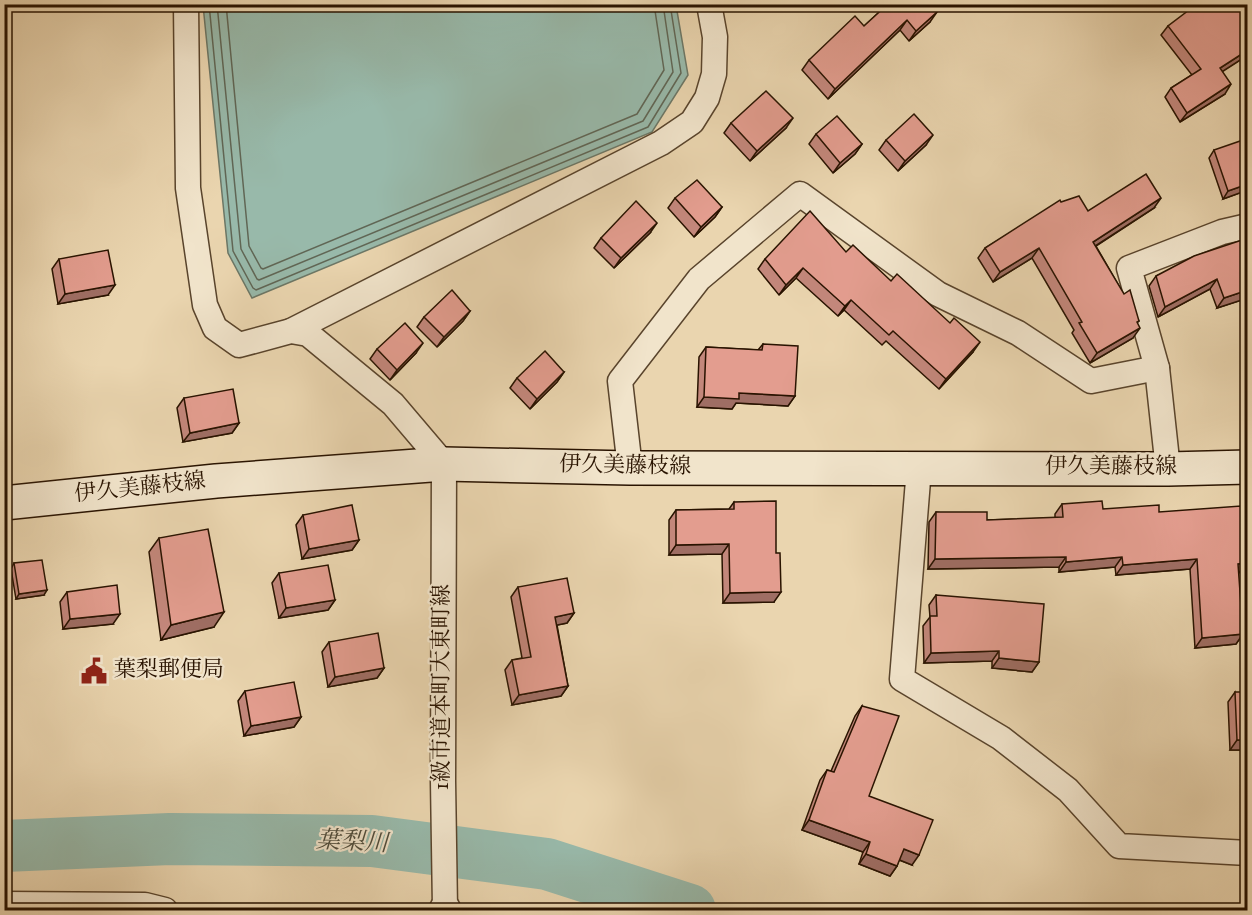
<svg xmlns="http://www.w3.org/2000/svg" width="1252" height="915" viewBox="0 0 1252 915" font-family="'Sorts Mill Goudy','Noto Serif JP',serif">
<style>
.water{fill:#98b9aa;stroke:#6c7766;stroke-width:1.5}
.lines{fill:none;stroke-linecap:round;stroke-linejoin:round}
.shore{stroke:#606655;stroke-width:1.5}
.river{stroke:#98b9aa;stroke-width:52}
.minor-casing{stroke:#59442c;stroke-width:27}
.tertiary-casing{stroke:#59442c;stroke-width:33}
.secondary-casing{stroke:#291300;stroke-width:36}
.minor{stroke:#f1e4cb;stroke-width:24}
.tertiary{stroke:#f1e4cb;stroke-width:30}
.secondary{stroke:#f1e4cb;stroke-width:33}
.wall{fill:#c3877b;stroke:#291300;stroke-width:1.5}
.shaded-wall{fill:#9f6e64;stroke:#291300;stroke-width:1.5}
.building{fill:#e39d8f;stroke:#291300;stroke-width:1.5}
.labels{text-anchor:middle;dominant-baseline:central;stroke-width:4.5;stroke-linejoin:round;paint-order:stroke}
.street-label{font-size:22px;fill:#291300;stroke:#f1e4cb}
.poi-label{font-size:22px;fill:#291300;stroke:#f1e4cb;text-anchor:start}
.water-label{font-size:24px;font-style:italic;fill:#504d3c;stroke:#f1e4cb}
</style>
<rect width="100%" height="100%" fill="#ead5af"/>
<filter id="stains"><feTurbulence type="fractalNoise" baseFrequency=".00333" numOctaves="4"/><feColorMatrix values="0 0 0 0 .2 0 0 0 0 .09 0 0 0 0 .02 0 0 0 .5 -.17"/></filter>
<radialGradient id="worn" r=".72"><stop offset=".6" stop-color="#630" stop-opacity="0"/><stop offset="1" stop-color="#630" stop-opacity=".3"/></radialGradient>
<path class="water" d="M 203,5 L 676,5 L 688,75 L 652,132 L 252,298 L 228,253 Z"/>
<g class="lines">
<g class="shore">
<path d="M 209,4 L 233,251 L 253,288 L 256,290 L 648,127 L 681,73 L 670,4"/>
<path d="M 217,4 L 241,249 L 257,279 L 259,280 L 643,121 L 673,72 L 663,4"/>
<path d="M 226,4 L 249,246 L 261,268 L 263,269 L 637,114 L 664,70 L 654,4"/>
</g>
<path class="river" d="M 4,846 L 170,839 L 372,841 L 547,864 L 690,910"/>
<g class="minor-casing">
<g id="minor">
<path d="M 186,4 L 188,188 L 205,305 L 215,328 L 239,345 L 291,331 L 308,334 L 393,404 L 444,464 L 443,781 L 445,909"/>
<path d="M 291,331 L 661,143 L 692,122 L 707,98 L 714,74 L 715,37 L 709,4"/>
<path d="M 630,468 L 620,381 L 699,279 L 800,194 L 938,294 L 1018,333 L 1091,381 L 1157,368"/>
<path d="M 919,468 L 902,679 L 1001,738 L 1068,790 L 1119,846 L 1248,853"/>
<path d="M 1168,469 L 1157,368 L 1129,268 L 1222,232 L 1248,226"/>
<path d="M 4,904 L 145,905 L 165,910"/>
</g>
</g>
<g class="tertiary-casing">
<path id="tertiary" d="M 445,910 L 445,909"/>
</g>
<g class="secondary-casing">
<path id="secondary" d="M 4,503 L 216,481 L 444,464 L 630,468 L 1168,469 L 1248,467"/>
</g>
<use href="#minor" class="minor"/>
<use href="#tertiary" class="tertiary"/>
<use href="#secondary" class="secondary"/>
</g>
<g class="wall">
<path d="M 729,4 L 746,4 L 732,11 Z"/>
<path d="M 888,4 L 930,22 L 909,41 L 900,30 L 828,99 L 802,70 L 809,60 L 864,26 Z"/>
<path d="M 1248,4 L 1248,55 L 1222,71 L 1225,94 L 1180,122 L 1165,97 L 1171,88 L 1192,75 L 1161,35 L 1168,26 Z"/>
<path d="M 731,123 L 786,128 L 750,161 L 724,133 Z"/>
<path d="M 816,134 L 862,144 L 855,154 L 833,173 L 809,144 Z"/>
<path d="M 886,140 L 926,145 L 898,171 L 879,150 Z"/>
<path d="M 1214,150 L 1248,190 L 1223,199 L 1209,158 Z"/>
<path d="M 675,198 L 722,207 L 715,217 L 694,237 L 668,208 Z"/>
<path d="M 1061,202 L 1088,211 L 1154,208 L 1096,246 L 1139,321 L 1137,323 L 1133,338 L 1090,363 L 1072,333 L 1074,330 L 1032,258 L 993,282 L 978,258 L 985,248 Z"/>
<path d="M 650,233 L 614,268 L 594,248 L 601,238 Z"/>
<path d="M 1248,238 L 1248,298 L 1217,308 L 1210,289 L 1158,317 L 1149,286 L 1156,276 Z"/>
<path d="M 846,252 L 891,281 L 973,352 L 939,389 L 886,341 L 882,345 L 844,310 L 838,316 L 796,278 L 779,295 L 758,269 L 765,259 Z"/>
<path d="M 59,259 L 108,295 L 58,304 L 52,269 Z"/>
<path d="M 470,311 L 463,321 L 437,347 L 417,327 L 424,317 Z"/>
<path d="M 763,344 L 795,396 L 788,406 L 736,403 L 732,409 L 697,407 L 699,357 L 706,347 L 758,350 Z"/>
<path d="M 377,349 L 416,353 L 390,380 L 370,359 Z"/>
<path d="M 564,372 L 557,382 L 530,409 L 510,388 L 517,378 Z"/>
<path d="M 184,398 L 239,423 L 232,433 L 183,442 L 177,408 Z"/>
<path d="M 734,502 L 774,602 L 723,603 L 722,554 L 669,555 L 669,520 L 676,510 L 729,509 Z"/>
<path d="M 1062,504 L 1103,509 L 1159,512 L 1246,563 L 1238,573 L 1243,634 L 1236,644 L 1195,648 L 1190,569 L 1116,575 L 1115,567 L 1059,572 L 1059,567 L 928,569 L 929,522 L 936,512 L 987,520 L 1055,518 L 1055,514 Z"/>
<path d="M 303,515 L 359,540 L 352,550 L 302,559 L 296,525 Z"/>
<path d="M 159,538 L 214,627 L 161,640 L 149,552 Z"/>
<path d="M 14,563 L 44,595 L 16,599 L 11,569 Z"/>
<path d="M 279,573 L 335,600 L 328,610 L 279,618 L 272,583 Z"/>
<path d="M 518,587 L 574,613 L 567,623 L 557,625 L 568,686 L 561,696 L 512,705 L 505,670 L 512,660 L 522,658 L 511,597 Z"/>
<path d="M 67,592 L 113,624 L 63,629 L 60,602 Z"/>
<path d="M 936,595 L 1039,662 L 1032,672 L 992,668 L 992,661 L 924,663 L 923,626 L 930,617 L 929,605 Z"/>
<path d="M 329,642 L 384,668 L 377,678 L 328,687 L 322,652 Z"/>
<path d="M 245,691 L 301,717 L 294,727 L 244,736 L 238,701 Z"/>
<path d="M 1235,692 L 1248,750 L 1230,750 L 1228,702 Z"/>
<path d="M 862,706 L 869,796 L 912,865 L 899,860 L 897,866 L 890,876 L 859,864 L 863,852 L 802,830 L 820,780 L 827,770 L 831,771 L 855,716 Z"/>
</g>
<g class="shaded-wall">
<path d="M 739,4 L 746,4 L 732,11 L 736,6 Z"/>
<path d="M 937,12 L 930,22 L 909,41 L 916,31 Z"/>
<path d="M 907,20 L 900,30 L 828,99 L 835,89 Z"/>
<path d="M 1248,50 L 1248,55 L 1214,77 L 1220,68 Z"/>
<path d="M 1231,84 L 1225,94 L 1180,122 L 1187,113 Z"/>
<path d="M 793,118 L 786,128 L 750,161 L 757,151 Z"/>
<path d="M 933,135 L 926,145 L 898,171 L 905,161 Z"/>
<path d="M 862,144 L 855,154 L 833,173 L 840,163 Z"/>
<path d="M 1248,184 L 1248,190 L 1223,199 L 1228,191 Z"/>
<path d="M 1161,198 L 1154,208 L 1086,252 L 1093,242 Z"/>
<path d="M 722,207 L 715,217 L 694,237 L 701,227 Z"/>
<path d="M 657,223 L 650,233 L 614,268 L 621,258 Z"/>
<path d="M 1039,248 L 1032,258 L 993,282 L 1000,272 Z"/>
<path d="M 803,268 L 796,278 L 779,295 L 786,285 Z"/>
<path d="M 1217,279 L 1210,289 L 1158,317 L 1165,307 Z"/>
<path d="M 115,285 L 108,295 L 58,304 L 65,294 Z"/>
<path d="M 1248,290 L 1248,298 L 1217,308 L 1224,298 Z"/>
<path d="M 851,300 L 844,310 L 838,316 L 845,306 Z"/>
<path d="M 470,311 L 463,321 L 437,347 L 444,337 Z"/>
<path d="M 1140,328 L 1133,338 L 1090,363 L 1097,353 Z"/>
<path d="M 980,342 L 973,352 L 939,389 L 946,379 Z"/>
<path d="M 423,343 L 416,353 L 390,380 L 397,370 Z"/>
<path d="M 564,372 L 557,382 L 530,409 L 537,399 Z"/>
<path d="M 739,393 L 795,396 L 788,406 L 736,403 L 732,409 L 697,407 L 704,397 Z"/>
<path d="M 239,423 L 232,433 L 183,442 L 190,433 Z"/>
<path d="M 359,540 L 352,550 L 302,559 L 309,549 Z"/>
<path d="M 729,544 L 722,554 L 669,555 L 676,545 Z"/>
<path d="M 1066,557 L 1059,567 L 928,569 L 935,559 Z"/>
<path d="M 1122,557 L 1115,567 L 1059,572 L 1066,562 Z"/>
<path d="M 1197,559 L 1190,569 L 1116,575 L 1123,565 Z"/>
<path d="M 1246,563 L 1239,573 L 1231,574 L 1238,564 Z"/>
<path d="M 47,590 L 44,595 L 16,599 L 19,594 Z"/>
<path d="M 781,592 L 774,602 L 723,603 L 730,593 Z"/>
<path d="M 335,600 L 328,610 L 279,618 L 286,608 Z"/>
<path d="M 224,612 L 214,627 L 161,640 L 171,625 Z"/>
<path d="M 574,613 L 567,623 L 548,627 L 555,617 Z"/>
<path d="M 120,614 L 113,624 L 63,629 L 70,619 Z"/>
<path d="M 1243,634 L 1236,644 L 1195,648 L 1202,638 Z"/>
<path d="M 999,651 L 992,661 L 924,663 L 931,653 Z"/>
<path d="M 999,658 L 1039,662 L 1032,672 L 992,668 Z"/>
<path d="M 384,668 L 377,678 L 328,687 L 335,677 Z"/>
<path d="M 568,686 L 561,696 L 512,705 L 519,695 Z"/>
<path d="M 301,717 L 294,727 L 244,736 L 251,726 Z"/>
<path d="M 1237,740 L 1248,740 L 1248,750 L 1230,750 Z"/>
<path d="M 809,820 L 870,842 L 863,852 L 802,830 Z"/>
<path d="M 904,849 L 919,855 L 912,865 L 897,859 Z"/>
<path d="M 866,854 L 897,866 L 890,876 L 859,864 Z"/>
</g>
<g class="building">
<path d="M 888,4 L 931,4 L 937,12 L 916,31 L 907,20 L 835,89 L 809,60 L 855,16 L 864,26 Z"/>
<path d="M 1197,4 L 1248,4 L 1248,50 L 1220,68 L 1231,84 L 1187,113 L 1171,88 L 1201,69 L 1168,26 Z"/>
<path d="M 766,91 L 793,118 L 757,151 L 731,123 Z"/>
<path d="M 914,114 L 933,135 L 905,161 L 886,140 Z"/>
<path d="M 837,116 L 862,144 L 840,163 L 816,134 Z"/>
<path d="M 1246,139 L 1248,143 L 1248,184 L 1228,191 L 1214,150 Z"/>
<path d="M 1146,174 L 1161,198 L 1093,242 L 1124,294 L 1130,290 L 1139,321 L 1137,322 L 1140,328 L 1097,353 L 1079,323 L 1082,322 L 1039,248 L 1000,272 L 985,248 L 1060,200 L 1061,202 L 1079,196 L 1088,211 Z"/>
<path d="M 697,180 L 722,207 L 701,227 L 675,198 Z"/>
<path d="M 636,201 L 657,223 L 621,258 L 601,238 Z"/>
<path d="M 810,211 L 846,252 L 853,245 L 891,281 L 897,274 L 950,323 L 954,318 L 980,342 L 946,379 L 893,331 L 889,335 L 851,300 L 845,306 L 803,268 L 786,285 L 765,259 Z"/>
<path d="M 1248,238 L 1248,290 L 1224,298 L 1217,279 L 1165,307 L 1156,276 L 1194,256 Z"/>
<path d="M 108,250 L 115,285 L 65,294 L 59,259 Z"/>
<path d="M 452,290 L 470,311 L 444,337 L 424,317 Z"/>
<path d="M 405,323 L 423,343 L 397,370 L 377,349 Z"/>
<path d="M 763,344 L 798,346 L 795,396 L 739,393 L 739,399 L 704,397 L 706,347 L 762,350 Z"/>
<path d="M 545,351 L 564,372 L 537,399 L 517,378 Z"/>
<path d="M 233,389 L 239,423 L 190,433 L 184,398 Z"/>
<path d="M 776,501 L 776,553 L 780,553 L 781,592 L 730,593 L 729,544 L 676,545 L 676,510 L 734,509 L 734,502 Z"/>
<path d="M 1102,501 L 1103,509 L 1159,505 L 1159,512 L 1241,506 L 1246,563 L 1238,564 L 1243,634 L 1202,638 L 1197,559 L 1123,565 L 1122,557 L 1066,562 L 1066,557 L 935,559 L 936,512 L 987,512 L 987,520 L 1063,517 L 1062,504 Z"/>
<path d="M 352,505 L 359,540 L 309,549 L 303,515 Z"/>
<path d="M 208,529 L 224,612 L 171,625 L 159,538 Z"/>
<path d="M 42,560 L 47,590 L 19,594 L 14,563 Z"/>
<path d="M 328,565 L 335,600 L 286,608 L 279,573 Z"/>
<path d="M 567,578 L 574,613 L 555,617 L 568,686 L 519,695 L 512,660 L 531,657 L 518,587 Z"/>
<path d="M 4,581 L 6,581 L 7,603 L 4,603 Z"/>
<path d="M 117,585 L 120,614 L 70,619 L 67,592 Z"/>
<path d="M 936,595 L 1044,604 L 1039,662 L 999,658 L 999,651 L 931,653 L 930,616 L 937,616 Z"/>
<path d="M 378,633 L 384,668 L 335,677 L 329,642 Z"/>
<path d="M 294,682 L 301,717 L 251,726 L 245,691 Z"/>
<path d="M 1235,692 L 1248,692 L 1248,740 L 1237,740 Z"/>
<path d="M 862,706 L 899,716 L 869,796 L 933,820 L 919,855 L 904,849 L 897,866 L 866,854 L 870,842 L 809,820 L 827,770 L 834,772 Z"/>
</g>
<defs>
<g id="civic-bare" transform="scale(2.07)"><path d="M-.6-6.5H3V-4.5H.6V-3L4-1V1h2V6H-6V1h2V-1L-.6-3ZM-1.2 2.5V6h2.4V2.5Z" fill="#8f2418" stroke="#f1e4cb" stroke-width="2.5" paint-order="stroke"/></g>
</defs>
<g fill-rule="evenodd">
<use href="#civic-bare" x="94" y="671"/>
</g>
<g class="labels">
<g class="street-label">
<text transform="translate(625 467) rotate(1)">伊久美藤枝線</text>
<text x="1111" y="468">伊久美藤枝線</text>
<text transform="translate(140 489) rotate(-6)">伊久美藤枝線</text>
<text transform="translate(443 687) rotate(-90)">1級市道本町大東町線</text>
</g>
<g class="poi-label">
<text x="114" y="671">葉梨郵便局</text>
</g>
<g class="water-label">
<text transform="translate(352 843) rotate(3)">葉梨川</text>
</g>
</g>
<rect width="1252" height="915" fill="none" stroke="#ead5af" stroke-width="24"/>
<rect x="6" y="6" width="1240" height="903" fill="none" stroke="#291300" stroke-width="3"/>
<rect x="12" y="12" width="1228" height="891" fill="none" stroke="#291300" stroke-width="1.5"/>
<rect width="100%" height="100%" filter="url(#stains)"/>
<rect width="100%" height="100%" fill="url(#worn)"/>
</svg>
